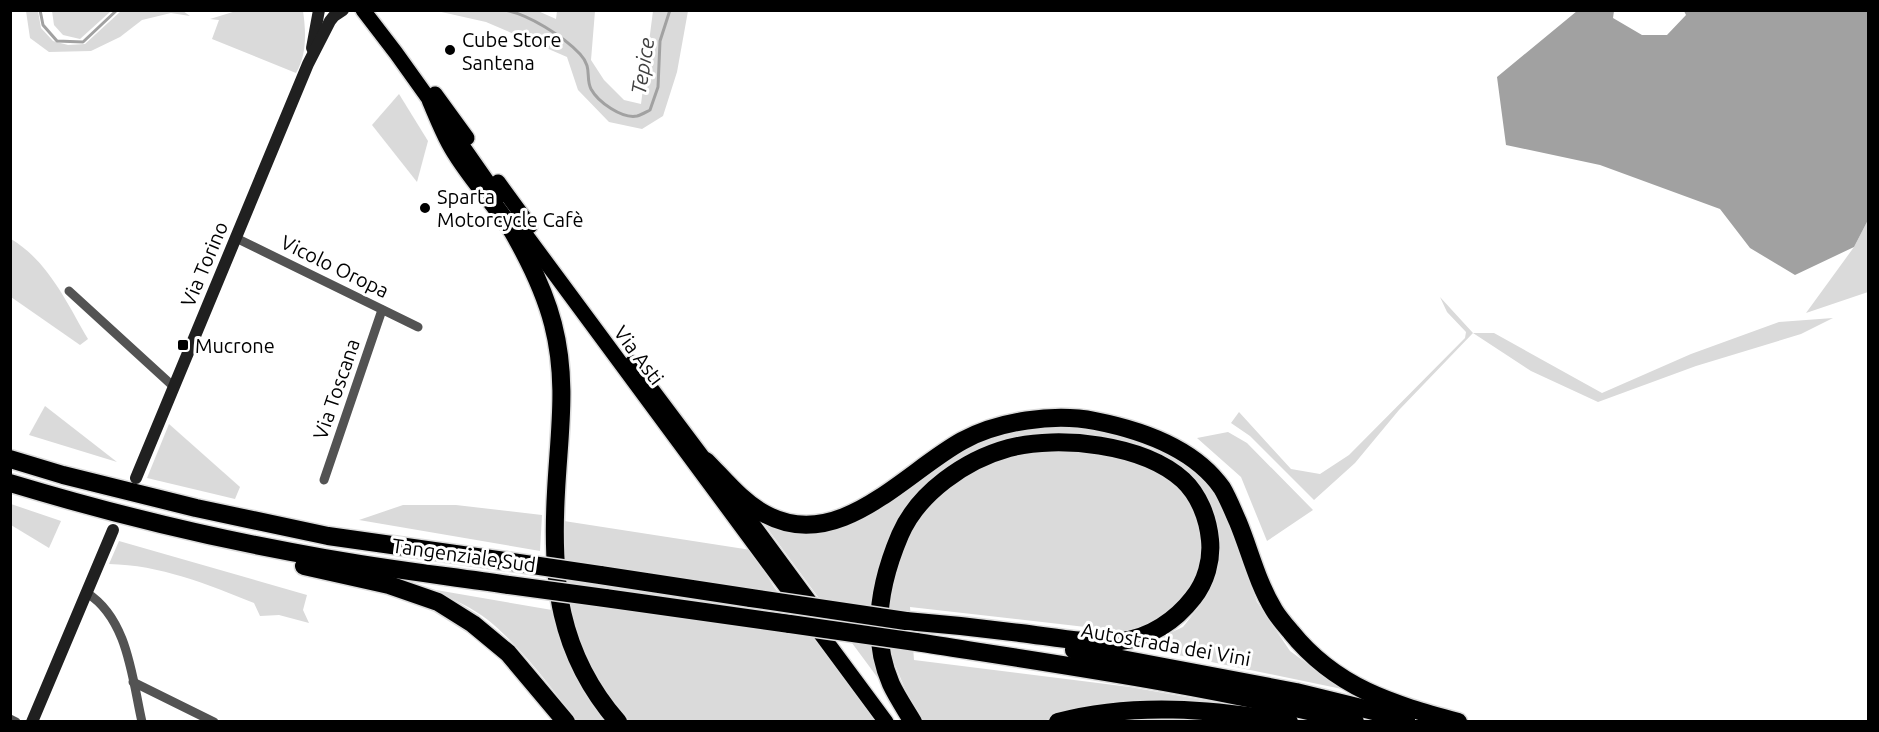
<svg xmlns="http://www.w3.org/2000/svg" width="1879" height="732" viewBox="0 0 1879 732" font-family="Ubuntu,sans-serif">
<style>
.green{fill:#dadada}
.water{fill:#a1a1a1}
.lines{fill:none;stroke-linecap:round;stroke-linejoin:round}
.stream{stroke:#a1a1a1;stroke-width:3}
.primary-casing{stroke:#dbdbdb;stroke-width:18}
.highway-casing{stroke:#dbdbdb;stroke-width:21}
.street{stroke:#535353;stroke-width:9}
.secondary{stroke:#202020;stroke-width:12}
.primary{stroke:#000;stroke-width:15}
.highway{stroke:#000;stroke-width:18}
.highway-bridge-casing{stroke:#dbdbdb;stroke-width:21;stroke-linecap:butt}
.highway-bridge{stroke:#000;stroke-width:18}
.poi-dot{fill:#000;stroke:#fff;stroke-width:2}
.labels{text-anchor:middle;dominant-baseline:central;stroke-width:6;stroke-linejoin:round;paint-order:stroke}
.poi-label{font-size:20px;fill:#000;stroke:#fff;text-anchor:start}
.street-label{font-size:20px;fill:#000;stroke:#fff}
.water-label{font-size:21px;font-style:italic;fill:#424242;stroke:#fff}
</style>
<rect width="100%" height="100%" fill="#fff"/>
<g class="green">
<path d="M 26,11 L 38,11 L 41,28 L 53,41 L 68,45 L 85,44 L 121,11 L 183,11 L 190,16 L 171,13 L 142,20 L 120,37 L 91,51 L 49,52 L 30,38 Z"/>
<path d="M 52,11 L 52,10 L 111,11 L 80,39 L 63,35 L 54,25 Z"/>
<path d="M 236,11 L 303,11 C 306,31 307,55 296,73 L 212,39 L 219,20 L 210,19 Z"/>
<path d="M 437,11 L 538,11 L 556,19 L 557,11 L 595,11 L 591,60 L 604,80 L 624,100 L 641,104 L 653,11 L 688,11 L 677,72 L 663,116 L 642,129 L 609,122 L 578,90 L 567,57 L 486,22 Z"/>
<path d="M 399,94 L 428,141 L 417,182 L 372,125 Z"/>
<path d="M 1868,220 L 1868,292 L 1806,313 L 1854,247 Z"/>
<path d="M 11,239 C 48,261 67,303 88,339 L 80,345 L 11,297 Z"/>
<path d="M 1440,297 L 1473,333 L 1494,333 L 1602,393 L 1691,354 L 1779,322 L 1833,318 L 1801,334 L 1696,366 L 1598,402 L 1531,371 L 1473,333 L 1399,410 L 1355,463 L 1314,500 L 1250,436 L 1231,423 L 1239,412 L 1291,469 L 1320,474 L 1349,455 L 1465,338 L 1466,332 L 1447,312 Z"/>
<path d="M 45,406 L 117,462 L 29,435 Z"/>
<path d="M 169,424 L 240,487 L 235,499 L 147,478 Z"/>
<path d="M 1072,424 L 1146,439 L 1195,468 L 1219,494 L 1257,602 L 1290,651 L 1342,689 L 1139,647 L 1183,627 L 1204,600 L 1214,576 L 1214,516 L 1204,492 L 1182,468 L 1150,447 L 1107,437 L 1068,432 L 1019,436 L 984,446 L 948,468 L 881,570 L 886,689 L 764,524 L 790,532 L 828,532 L 860,518 L 976,441 L 1016,428 Z"/>
<path d="M 1228,432 L 1247,443 L 1313,510 L 1267,541 L 1241,477 L 1197,438 Z"/>
<path d="M 1052,447 L 1099,451 L 1140,463 L 1168,476 L 1193,502 L 1205,555 L 1196,582 L 1181,602 L 1152,624 L 1129,632 L 910,607 L 914,660 L 1130,687 L 1255,709 L 1074,712 L 1043,721 L 922,721 L 906,691 L 892,658 L 887,601 L 901,549 L 933,500 L 968,471 L 1008,453 Z"/>
<path d="M 11,504 L 61,521 L 49,548 L 11,525 Z"/>
<path d="M 403,505 L 456,505 L 542,515 L 540,551 L 359,520 Z"/>
<path d="M 564,521 L 751,550 L 774,587 L 877,721 L 628,721 L 613,705 L 590,671 L 575,638 L 561,552 Z"/>
<path d="M 119,541 L 307,595 L 303,610 L 309,623 L 279,615 L 260,616 L 254,603 C 207,584 160,565 109,564 Z"/>
<path d="M 436,590 L 552,610 L 572,664 L 612,721 L 577,721 C 550,686 523,649 488,620 C 473,608 453,600 436,590 Z"/>
</g>
<path class="water" d="M 1577,11 L 1614,11 L 1613,18 L 1642,35 L 1667,35 L 1686,15 L 1684,11 L 1868,11 L 1868,220 L 1854,247 L 1795,275 L 1750,248 L 1720,209 L 1600,165 L 1506,145 L 1497,77 Z"/>
<g class="lines">
<g class="stream">
<path d="M 40,10 L 43,25 L 57,41 L 83,42 L 117,10"/>
<path d="M 214,10 L 231,10"/>
<path d="M 504,10 C 528,14 563,36 580,54 C 593,68 585,77 591,89 C 598,102 622,119 637,116 C 641,115 646,112 650,110 L 658,87 L 660,41 L 670,10"/>
</g>
<g class="primary-casing">
<g id="primary">
<path d="M 363,10 L 396,53 L 436,109"/>
<path d="M 435,94 L 467,138"/>
<path d="M 452,131 L 498,197"/>
<path d="M 498,182 L 530,226"/>
<path d="M 514,219 L 886,722"/>
<path d="M 632,363 L 713,471"/>
<path d="M 729,492 L 818,613"/>
</g>
</g>
<g class="highway-casing">
<g id="highway">
<path d="M 431,101 C 437,115 443,130 450,143 C 467,175 494,201 513,232 C 529,260 545,293 553,324 C 568,382 559,433 556,492 C 551,580 558,653 618,722"/>
<path d="M 10,459 L 63,475 L 196,508 L 328,536 L 505,561"/>
<path d="M 706,461 C 724,479 742,502 765,514 C 838,554 904,473 962,441 C 998,421 1054,413 1095,421 C 1141,430 1194,448 1222,488 C 1228,498 1233,511 1238,522 C 1250,551 1257,582 1274,610 C 1278,617 1285,625 1291,632 C 1336,688 1392,704 1458,722"/>
<path d="M 10,483 C 113,514 219,540 325,558 C 386,569 448,576 509,585"/>
<path d="M 304,566 L 389,585 L 438,602 L 473,624 L 508,653 L 566,722"/>
<path d="M 600,575 L 751,598"/>
<path d="M 605,598 L 790,624"/>
<path d="M 906,621 C 944,624 982,628 1020,633 C 1054,637 1087,644 1121,641 C 1150,638 1176,620 1193,598 C 1206,582 1212,560 1210,540 C 1208,518 1199,495 1183,480 C 1143,444 1059,435 1009,448 C 965,460 918,493 900,535 C 880,582 870,636 891,684 C 897,697 906,710 913,722"/>
<path d="M 916,642 C 1063,665 1211,686 1355,722"/>
<path d="M 1074,650 L 1296,692 L 1406,719"/>
<path d="M 1058,722 C 1134,702 1212,709 1289,722"/>
</g>
</g>
<g class="street">
<path d="M 236,238 L 418,327"/>
<path d="M 69,291 L 174,387"/>
<path d="M 324,480 L 382,310"/>
<path d="M 87,593 C 128,619 132,678 142,722"/>
<path d="M 133,682 L 214,722"/>
<path d="M 10,719 L 16,722"/>
</g>
<g class="secondary">
<path d="M 312,48 L 319,10"/>
<path d="M 136,478 L 308,64 L 330,21 L 334,16 L 343,10"/>
<path d="M 32,722 L 113,530"/>
</g>
<use href="#primary" class="primary"/>
<use href="#highway" class="highway"/>
<g class="highway-bridge-casing">
<g id="highway-bridge">
<path d="M 505,561 L 600,575"/>
<path d="M 509,585 L 605,598"/>
<path d="M 751,598 L 906,621"/>
<path d="M 790,624 L 916,642"/>
</g>
</g>
<use href="#highway-bridge" class="highway-bridge"/>
</g>
<g class="poi-dot">
<circle cx="450" cy="50" r="6"/>
<circle cx="425" cy="208" r="6"/>
<rect x="177" y="339" width="12" height="12" rx="3"/>
</g>
<g class="labels">
<g class="poi-label">
<text x="462" y="39">Cube Store<tspan x="462" dy="23">Santena</tspan></text>
<text x="437" y="196">Sparta<tspan x="437" dy="23">Motorcycle Cafè</tspan></text>
<text x="195" y="345">Mucrone</text>
</g>
<g class="street-label">
<text transform="translate(204 264) rotate(-67)">Via Torino</text>
<text transform="translate(335 266) rotate(26)">Vicolo Oropa</text>
<text transform="translate(639 355) rotate(53)">Via Asti</text>
<text transform="translate(336 389) rotate(-71)">Via Toscana</text>
<text transform="translate(464 555) rotate(8)">Tangenziale Sud</text>
<text transform="translate(1166 644) rotate(10)">Autostrada dei Vini</text>
</g>
<g class="water-label">
<text transform="translate(642 66) rotate(-81)">Tepice</text>
</g>
</g>
<rect width="1879" height="732" fill="none" stroke="#000000" stroke-width="24"/>
</svg>
